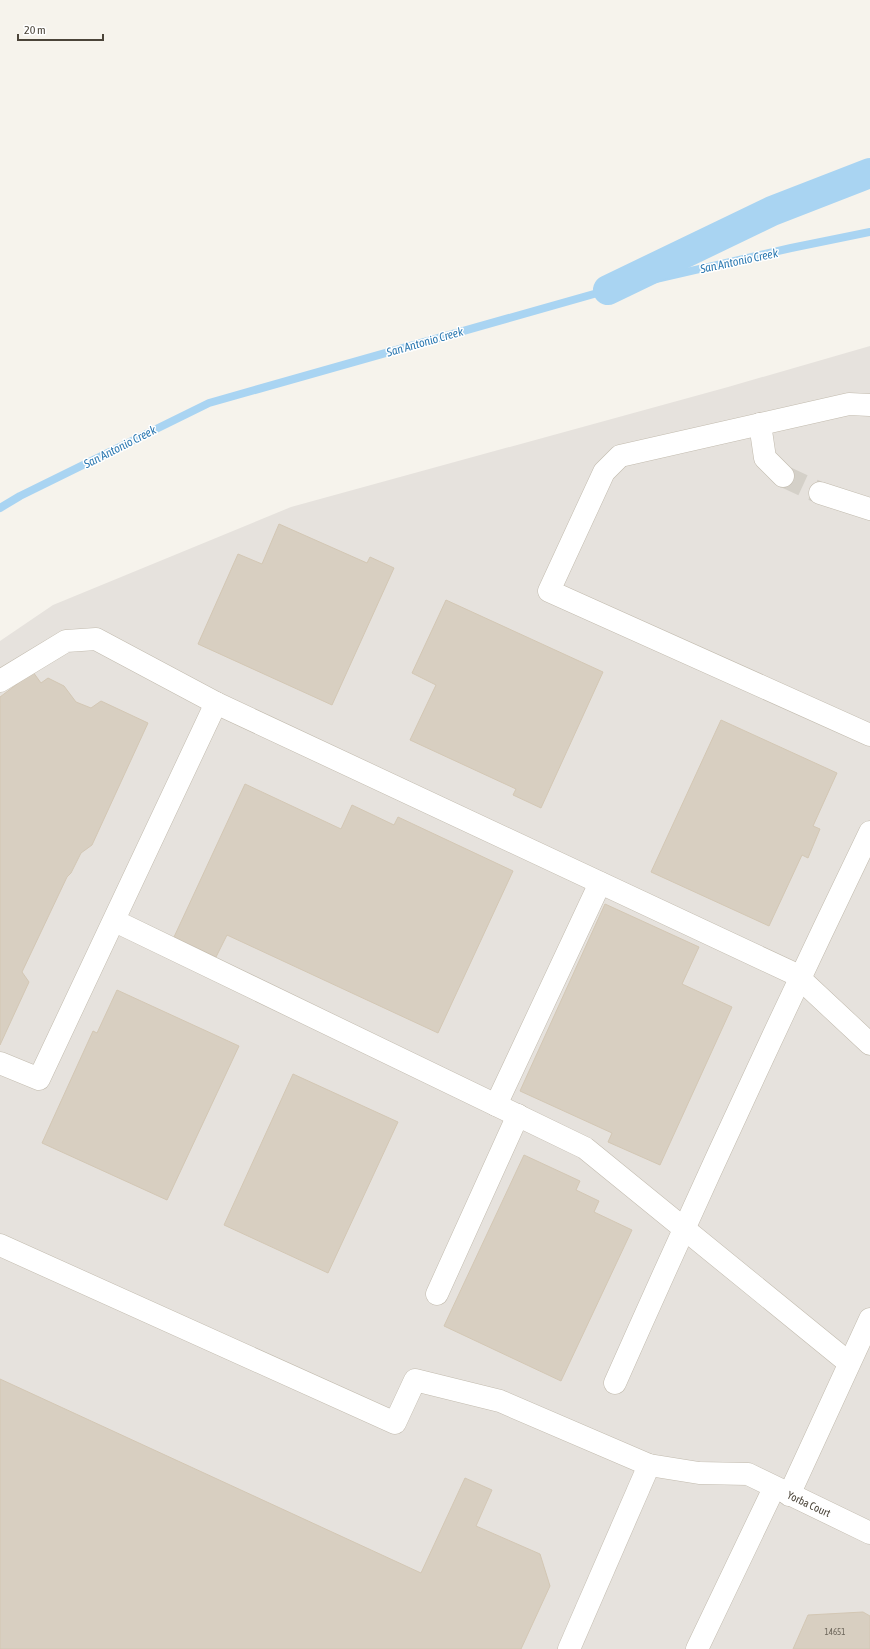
<svg xmlns="http://www.w3.org/2000/svg" width="870" height="1649" viewBox="0 0 870 1649" font-family="'Asap Condensed',sans-serif">
<style>
.industrial{fill:#e6e2dd}
.lines{fill:none;stroke-linecap:round;stroke-linejoin:round}
.stream{stroke:#a9d4f2;stroke-width:8}
.canal{stroke:#a9d4f2;stroke-width:30}
.building{fill:#d8cfc1;stroke:#d3c7b4}
.minor-tunnel{stroke:#d4d0c8;stroke-width:22;stroke-dasharray:22 11;stroke-linecap:butt}
.minor-casing{stroke:#c2bbae;stroke-width:23}
.minor{stroke:#fff;stroke-width:22}
.labels{text-anchor:middle;dominant-baseline:central;stroke-width:3;stroke-linejoin:round;paint-order:stroke}
.number-label{font-size:9px;fill:#6e675b}
.street-label{font-size:11px;fill:#4b4439;stroke:#fff}
.water-label{font-size:12px;font-style:italic;fill:#2e7ab2;stroke:#fff}
</style>
<rect width="100%" height="100%" fill="#f6f3ec"/>
<path class="industrial" d="M 870,346 L 870,1649 L 0,1649 L 0,641 L 53,605 L 291,507 L 728,387 Z"/>
<g class="lines">
<path class="stream" d="M 0,508 L 20,496 L 209,403 L 608,290 L 791,248 L 870,232"/>
<path class="canal" d="M 608,290 L 772,211 L 870,173"/>
</g>
<g class="building">
<path d="M 279,524 L 367,563 L 370,557 L 394,568 L 332,705 L 198,644 L 238,554 L 262,564 Z"/>
<path d="M 446,600 L 603,672 L 541,808 L 513,795 L 516,789 L 410,740 L 436,685 L 412,673 Z"/>
<path d="M 33,672 L 41,683 L 48,678 L 64,686 L 76,702 L 91,708 L 101,701 L 148,723 L 92,845 L 81,853 L 71,873 L 67,877 L 22,972 L 29,982 L 0,1045 L 0,697 Z"/>
<path d="M 721,720 L 837,773 L 813,826 L 820,829 L 808,858 L 802,855 L 769,926 L 651,872 Z"/>
<path d="M 245,784 L 341,829 L 352,805 L 394,825 L 398,817 L 513,871 L 438,1033 L 227,935 L 216,957 L 174,937 Z"/>
<path d="M 605,904 L 699,947 L 682,984 L 732,1007 L 660,1165 L 608,1142 L 612,1133 L 520,1091 Z"/>
<path d="M 117,990 L 239,1046 L 167,1200 L 42,1143 L 93,1031 L 97,1033 Z"/>
<path d="M 293,1074 L 398,1122 L 328,1273 L 224,1225 Z"/>
<path d="M 524,1155 L 580,1181 L 576,1190 L 599,1201 L 594,1212 L 632,1230 L 561,1381 L 444,1326 Z"/>
<path d="M 0,1379 L 421,1573 L 465,1478 L 492,1490 L 476,1526 L 540,1554 L 550,1586 L 521,1649 L 0,1649 Z"/>
<path d="M 863,1612 L 870,1616 L 870,1649 L 793,1649 L 808,1615 Z"/>
</g>
<g class="lines">
<path class="minor-tunnel" d="M 783,476 L 820,493"/>
<g class="minor-casing">
<g id="minor">
<path d="M 870,405 L 849,404 L 620,456 L 604,472 L 549,591 L 870,735"/>
<path d="M 760,424 L 765,458 L 783,476"/>
<path d="M 820,493 L 870,509"/>
<path d="M 0,681 L 66,641 L 96,639 L 216,703 L 795,974 L 870,1044"/>
<path d="M 115,921 L 585,1148 L 849,1363"/>
<path d="M 0,1063 L 39,1079 L 216,703"/>
<path d="M 496,1105 L 600,883"/>
<path d="M 0,1245 L 395,1423 L 415,1380 L 500,1401 L 649,1465 L 699,1473 L 748,1474 L 870,1533"/>
<path d="M 437,1294 L 518,1115"/>
<path d="M 615,1383 C 697,1198 782,1014 870,832"/>
<path d="M 789,1495 L 870,1319"/>
<path d="M 569,1649 L 649,1465"/>
<path d="M 697,1649 L 774,1488"/>
</g>
</g>
<use href="#minor" class="minor"/>
</g>
<g class="labels">
<g class="number-label">
<text x="835" y="1632">14651</text>
</g>
<g class="street-label">
<text transform="translate(809 1504) rotate(25)">Yorba Court</text>
</g>
<g class="water-label">
<text transform="translate(739 261) rotate(-12)">San Antonio Creek</text>
<text transform="translate(425 342) rotate(-16)">San Antonio Creek</text>
<text transform="translate(120 447) rotate(-27)">San Antonio Creek</text>
</g>
</g>
<path d="M18 34v6h85v-6" fill="none" stroke="#4b4439" stroke-width="2"/>
<text x="24" y="34" font-size="12" fill="#4b4439" stroke="#ffffff" stroke-width="3" paint-order="stroke">20 m</text>
</svg>
